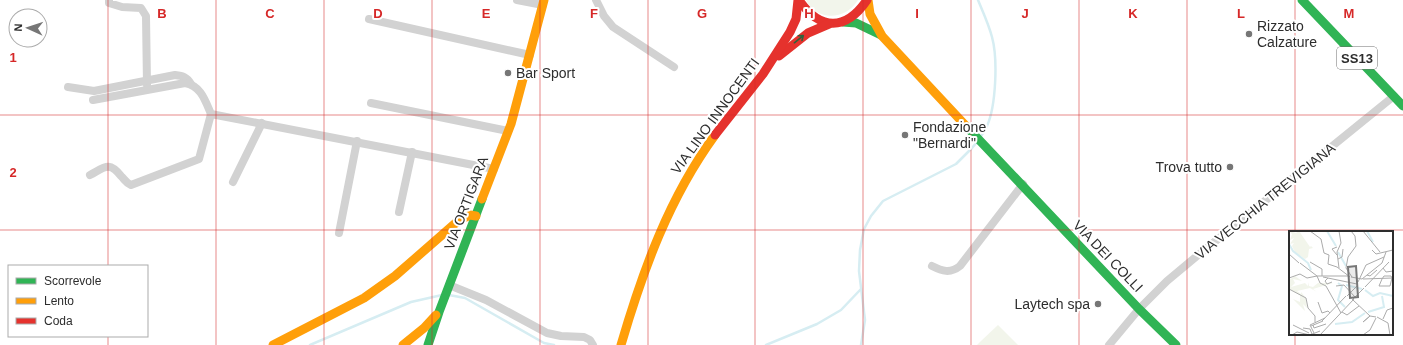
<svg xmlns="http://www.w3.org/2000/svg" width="1403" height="345" viewBox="0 0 1403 345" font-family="Arial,sans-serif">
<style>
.green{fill:#f2f5eb}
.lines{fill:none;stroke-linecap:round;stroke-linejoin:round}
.stream{stroke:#d6edf2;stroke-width:2.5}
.street{stroke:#d2d2d2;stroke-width:8}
.fast{stroke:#30b455;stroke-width:9}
.slow{stroke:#ff9f0a;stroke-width:9}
.jam{stroke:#e5322d;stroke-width:9}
.oneway{stroke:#2e633d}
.grid{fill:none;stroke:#d62828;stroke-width:1;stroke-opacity:0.55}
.poi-dot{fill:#767676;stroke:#fff;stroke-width:1.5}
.labels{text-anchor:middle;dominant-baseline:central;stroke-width:4;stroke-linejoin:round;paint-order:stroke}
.shield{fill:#fff;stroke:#6c6c6c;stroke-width:1}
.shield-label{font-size:13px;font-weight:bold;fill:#2d2d2d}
.poi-label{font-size:14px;fill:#2d2d2d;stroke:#fff;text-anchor:start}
.street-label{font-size:14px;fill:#2d2d2d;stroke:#fff}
.inset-river{fill:none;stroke:#d6edf2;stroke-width:2}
.inset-road{fill:none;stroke:#ababab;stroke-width:1}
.view{fill:#767676;fill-opacity:0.15;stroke:#767676;stroke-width:2}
.inset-edge{fill:none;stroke:#2d2d2d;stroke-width:2}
.grid-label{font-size:13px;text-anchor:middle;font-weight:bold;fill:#d62828;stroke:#fff;stroke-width:4;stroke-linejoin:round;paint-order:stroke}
</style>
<rect width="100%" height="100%" fill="#fff"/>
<g class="green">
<path d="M 806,0 L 858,0 C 846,20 817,22 806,0 Z"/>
<path d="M 998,325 L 1018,345 L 977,345 L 980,342 Z"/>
</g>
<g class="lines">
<g class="stream">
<path d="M 978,0 C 983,12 989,25 992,37 C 998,59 996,106 987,126 C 986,129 983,133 981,136"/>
<path d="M 449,295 L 465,298 L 544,343 L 554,345"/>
<path d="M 310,345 L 411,302 L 442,295"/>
<path d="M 766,345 L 817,324 L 841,310 L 861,289"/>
<path d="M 861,345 L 865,320 L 859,271 L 860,250 L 864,229 L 871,216 L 883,201 L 956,164 L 972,148 L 977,142"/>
</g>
<g class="street">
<path d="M 109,0 L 109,3 L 122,7 L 141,8 L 146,16 L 147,85"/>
<path d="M 517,0 L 543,5"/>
<path d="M 596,0 L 604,16 L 613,27 L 674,67"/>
<path d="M 369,19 L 530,55"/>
<path d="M 68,87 L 94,91 L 175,75 C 183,76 187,77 191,84"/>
<path d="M 93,100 L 185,83 C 201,86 205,100 211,114 L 494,169"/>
<path d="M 371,103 L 508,131"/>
<path d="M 90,175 C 105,167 109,161 121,176 C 125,180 126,183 131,185 L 199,159 L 211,114"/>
<path d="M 233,182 L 262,123"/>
<path d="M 399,212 L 412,152"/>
<path d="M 339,233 L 357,141"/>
<path d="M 932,266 C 942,271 950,274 960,266 L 1023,184"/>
<path d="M 449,285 L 486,300 L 547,333 L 561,336 L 584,337 L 590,340 L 593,345"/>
<path d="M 1109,345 L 1139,309 L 1167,281 L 1197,256 L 1394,96"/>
</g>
<g class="fast">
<path d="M 1302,0 L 1403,106"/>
<path d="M 843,22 L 856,23 L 881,35"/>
<path d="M 966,126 L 1139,309 L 1176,345"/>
<path d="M 428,345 L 439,312 L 482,199"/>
</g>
<g class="slow">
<path d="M 868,0 L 870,14 L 882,36 L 966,126"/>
<path d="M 482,199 L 511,124 L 544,0"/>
<path d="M 273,345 L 364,298 L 395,276 L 458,221 L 470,215 L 476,216"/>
<path d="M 403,345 L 424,328 L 436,315"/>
<path d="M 621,345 C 643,270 669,198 715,135"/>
</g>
<g class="jam">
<path d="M 799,0 C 820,31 846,31 867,0"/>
<path d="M 779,56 L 808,33 L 829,24"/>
<path d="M 715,135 L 763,74 L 790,32 L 796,19 L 798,0"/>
</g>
</g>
<defs><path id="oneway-shaft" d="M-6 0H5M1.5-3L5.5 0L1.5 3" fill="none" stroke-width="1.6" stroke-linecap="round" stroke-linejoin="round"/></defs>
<use class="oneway" href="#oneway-shaft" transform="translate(799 39) rotate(-39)"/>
<path class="grid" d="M 108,0 L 108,266M 216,0 L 216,345M 324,0 L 324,345M 432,0 L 432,345M 540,0 L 540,345M 648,0 L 648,345M 755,0 L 755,345M 863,0 L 863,345M 971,0 L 971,345M 1079,0 L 1079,345M 1187,0 L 1187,345M 1295,0 L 1295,232M 0,115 L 1403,115M 0,230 L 1403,230M 1295,334 L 1295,345M 108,336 L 108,345"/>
<g class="poi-dot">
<circle cx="1249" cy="34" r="4"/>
<circle cx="508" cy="73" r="4"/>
<circle cx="905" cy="135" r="4"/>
<circle cx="1230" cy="167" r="4"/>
<circle cx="1098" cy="304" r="4"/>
</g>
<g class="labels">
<rect class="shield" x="1337" y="47" width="40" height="22" rx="3"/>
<g class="shield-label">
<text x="1357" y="58">SS13</text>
</g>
<g class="poi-label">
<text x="1257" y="26">Rizzato<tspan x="1257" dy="16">Calzature</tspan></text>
<text x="516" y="73">Bar Sport</text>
<text x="913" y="127">Fondazione<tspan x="913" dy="16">"Bernardi"</tspan></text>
<text x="1222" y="167" text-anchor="end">Trova tutto</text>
<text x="1090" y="304" text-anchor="end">Laytech spa</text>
</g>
<g class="street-label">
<text transform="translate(715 116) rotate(-54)">VIA LINO INNOCENTI</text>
<text transform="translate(1265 201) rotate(-39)">VIA VECCHIA TREVIGIANA</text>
<text transform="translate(466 203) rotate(-69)">VIA ORTIGARA</text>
<text transform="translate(1108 256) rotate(46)">VIA DEI COLLI</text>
</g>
</g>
<g transform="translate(1289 231)">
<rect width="104" height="104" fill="#fff"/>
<path d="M 0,0 L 7,2 L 10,0 L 21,16 L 22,15 L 24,17 L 20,18 L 19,26 L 16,28 L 6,21 L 3,15 L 5,12 L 1,13 L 5,7 L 1,9 L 3,3 ZM 6,45 L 13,50 L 4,48 L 6,52 L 2,56 L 16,52 L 19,55 L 20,51 L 20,55 L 24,56 L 29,52 L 44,52 L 24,58 L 28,61 L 21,57 L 8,60 L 12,63 L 12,61 L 17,67 L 18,77 L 14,73 L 16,80 L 4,68 L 11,71 L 11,64 L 0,58 L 0,49 Z" fill="#f2f5eb"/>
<path class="inset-river" d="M 38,0 L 47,15M 78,0 L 84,11M 0,13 L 4,20 L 19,32 L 22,39M 49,21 L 57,35M 49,52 L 53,55 L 49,69 L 56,76M 57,54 L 73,58M 76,59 L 84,65 L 91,62 L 104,65M 79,81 L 95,76 L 93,65M 46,93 L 63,91 L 76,82"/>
<path class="inset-road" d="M 21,0 L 32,8 L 35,22 L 40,24 L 39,33 L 48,36 L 61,46M 62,0 L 66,5 L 67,15 L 59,26 L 57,37 L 63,46M 74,0 L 91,21M 83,19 L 87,23 L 104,19M 0,23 L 10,32M 48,24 L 43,18 L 48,16M 49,28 L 53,26 L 54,18M 21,31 L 33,38 L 33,45M 11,32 L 28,45 L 60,45M 50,37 L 48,21 L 52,12 L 50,0M 94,37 L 97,41 L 104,40M 78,44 L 81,45 L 88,39M 34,46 L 68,53M 62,46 L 73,48 L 93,32 L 97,21M 0,47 L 11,43 L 18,47 L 28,45 L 31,52 L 37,55 L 52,82M 39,47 L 36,50 L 38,53 L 43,51M 74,48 L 104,47M 93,48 L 90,55 L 101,55 L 103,47M 93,48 L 95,45 L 102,45 L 103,47M 69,51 L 77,34 L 95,26M 47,55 L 55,54 L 66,66M 76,56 L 100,31M 0,58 L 17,67 L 19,77 L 26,85 L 26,91M 58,65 L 68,55M 63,69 L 75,57M 64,69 L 81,85 L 87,86M 29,71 L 33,82 L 39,80 L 41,82M 53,81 L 58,84 L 70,75M 81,85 L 74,91 L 81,85M 88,86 L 99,92 L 101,104M 94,88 L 98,79 L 104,77M 33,90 L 57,65M 4,94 L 20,102M 24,94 L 25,97 L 37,93M 22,95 L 34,90M 14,97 L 21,98 L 23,103M 25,102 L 21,94 L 36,87M 3,104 L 8,101 L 21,104 L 31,100M 31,104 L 65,68M 74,104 L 81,99 L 87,87"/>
<path class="view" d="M 67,35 L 69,66 L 61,67 L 59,36 Z"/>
<rect width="104" height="104" class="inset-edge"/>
</g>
<g class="grid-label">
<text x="162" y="18">B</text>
<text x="270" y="18">C</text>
<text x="378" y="18">D</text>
<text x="486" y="18">E</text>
<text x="594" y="18">F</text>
<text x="702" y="18">G</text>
<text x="809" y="18">H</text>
<text x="917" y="18">I</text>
<text x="1025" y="18">J</text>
<text x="1133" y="18">K</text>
<text x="1241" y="18">L</text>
<text x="1349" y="18">M</text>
<text x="13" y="62">1</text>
<text x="13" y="177">2</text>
</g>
<rect x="8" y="265" width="140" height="72" fill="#ffffff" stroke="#ababab"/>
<rect x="16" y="278" width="20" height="6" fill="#30b455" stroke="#ababab"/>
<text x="44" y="285" font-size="12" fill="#2d2d2d">Scorrevole</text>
<rect x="16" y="298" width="20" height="6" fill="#ff9f0a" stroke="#ababab"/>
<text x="44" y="305" font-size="12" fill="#2d2d2d">Lento</text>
<rect x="16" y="318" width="20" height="6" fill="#e5322d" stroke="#ababab"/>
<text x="44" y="325" font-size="12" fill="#2d2d2d">Coda</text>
<g transform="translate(28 28) rotate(273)"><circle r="19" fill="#ffffff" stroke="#ababab"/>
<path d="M0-3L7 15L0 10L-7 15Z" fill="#767676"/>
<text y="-6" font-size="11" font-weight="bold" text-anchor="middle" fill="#2d2d2d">N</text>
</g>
</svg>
